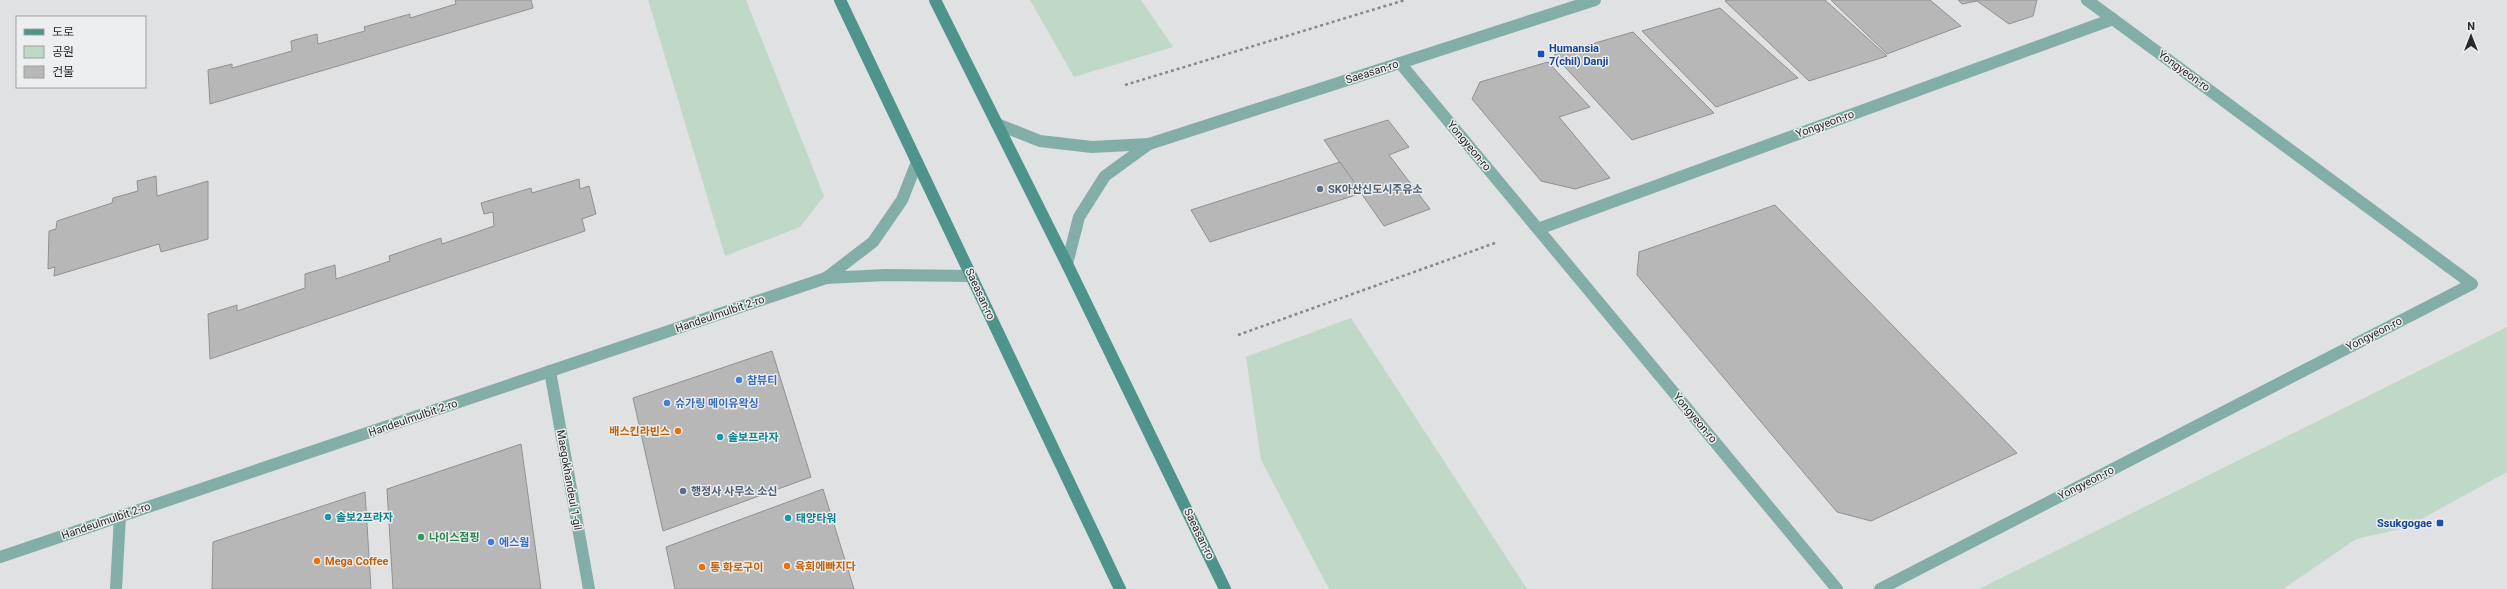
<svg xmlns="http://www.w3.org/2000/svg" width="2507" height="589" viewBox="0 0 2507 589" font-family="Roboto,'Noto Sans KR',sans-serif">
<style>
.green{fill:#c0d8c8}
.building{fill:#b8b7b7;stroke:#929090}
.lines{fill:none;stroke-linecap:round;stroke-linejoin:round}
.path{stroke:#878888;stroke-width:2.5;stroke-dasharray:3 3;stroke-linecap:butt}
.minor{stroke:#82aea7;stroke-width:12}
.tertiary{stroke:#82aea7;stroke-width:12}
.secondary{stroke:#4e948b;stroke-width:12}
.transit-dot{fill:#1a4fb4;stroke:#edeeef;stroke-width:1.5}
.service-dot{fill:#5c6f8a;stroke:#edeeef;stroke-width:1.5}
.shop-dot{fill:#3f7fe0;stroke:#edeeef;stroke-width:1.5}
.food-dot{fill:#e8710a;stroke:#edeeef;stroke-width:1.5}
.culture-dot{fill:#0f9aa8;stroke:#edeeef;stroke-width:1.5}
.leisure-dot{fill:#2e9e5b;stroke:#edeeef;stroke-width:1.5}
.labels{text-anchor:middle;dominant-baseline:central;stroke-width:3;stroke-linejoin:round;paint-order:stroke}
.transit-label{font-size:11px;font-weight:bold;fill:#164399;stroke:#edeeef;text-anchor:start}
.street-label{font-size:11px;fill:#2a2a2a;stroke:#edeeef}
.service-label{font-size:11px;font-weight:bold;fill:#4e5e75;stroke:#edeeef;text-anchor:start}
.shop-label{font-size:11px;font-weight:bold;fill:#366cbe;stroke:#edeeef;text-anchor:start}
.food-label{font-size:11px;font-weight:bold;fill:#c56008;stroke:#edeeef;text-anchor:start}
.culture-label{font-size:11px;font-weight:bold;fill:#0d838f;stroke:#edeeef;text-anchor:start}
.leisure-label{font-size:11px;font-weight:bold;fill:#27864d;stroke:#edeeef;text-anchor:start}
</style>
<rect width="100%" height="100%" fill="#e0e1e2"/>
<g class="green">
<path d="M 648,0 L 746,0 L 824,196 L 800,227 L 725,256 Z"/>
<path d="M 1030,0 L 1141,0 L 1173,47 L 1074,77 Z"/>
<path d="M 1351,318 L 1527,589 L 1329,589 L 1261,460 L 1246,357 Z"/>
<path d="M 2507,327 L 2507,472 L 2405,528 L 2356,539 L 2283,589 L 1979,589 Z"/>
</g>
<g class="building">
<path d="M 455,0 L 531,0 L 533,8 L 210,104 L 208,70 L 232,64 L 232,68 L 292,51 L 291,41 L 317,34 L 318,44 L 365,31 L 364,27 L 410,14 L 410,18 L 456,4 Z"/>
<path d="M 1728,0 L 1825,0 L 1887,56 L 1809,81 L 1725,1 Z"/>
<path d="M 1831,0 L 1930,0 L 1961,26 L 1887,54 Z"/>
<path d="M 1958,0 L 2037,0 L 2033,16 L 2009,24 L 1977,1 L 1962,4 Z"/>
<path d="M 1720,8 L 1798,78 L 1716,107 L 1642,31 Z"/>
<path d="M 1633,32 L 1714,113 L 1632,140 L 1554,55 Z"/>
<path d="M 1548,62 L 1590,107 L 1559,117 L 1610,178 L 1575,189 L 1541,181 L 1472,99 L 1480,82 Z"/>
<path d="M 1388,120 L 1409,147 L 1389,155 L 1430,209 L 1384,226 L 1324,140 Z"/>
<path d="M 1340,162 L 1362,193 L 1210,242 L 1191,210 Z"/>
<path d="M 156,176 L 157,196 L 208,181 L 208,239 L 161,252 L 159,244 L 54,276 L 55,267 L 48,269 L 49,231 L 56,229 L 57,221 L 112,203 L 113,198 L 138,191 L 137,181 Z"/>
<path d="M 579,179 L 580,189 L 589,186 L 596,214 L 582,219 L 585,231 L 210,359 L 208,314 L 237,305 L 237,311 L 305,288 L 305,274 L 335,265 L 336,279 L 390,261 L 389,256 L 441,238 L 442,244 L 494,226 L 493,212 L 484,214 L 481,203 L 531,188 L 532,193 Z"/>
<path d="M 1775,205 L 2017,453 L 1871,521 L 1837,512 L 1637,275 L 1639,252 Z"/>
<path d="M 772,351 L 811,477 L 663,531 L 633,398 Z"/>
<path d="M 521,444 L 541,589 L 393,589 L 387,489 Z"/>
<path d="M 823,489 L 854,589 L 675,589 L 666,547 Z"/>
<path d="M 365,492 L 371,589 L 212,589 L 213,542 Z"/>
</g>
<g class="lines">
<g class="path">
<path d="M 1125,85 L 1405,0"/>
<path d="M 1238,335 L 1495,243"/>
</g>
<g class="minor">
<path d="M 1400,63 L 1837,589"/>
<path d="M 1538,229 L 2113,19"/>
<path d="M 826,278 L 873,242 L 902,200 L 917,162"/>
<path d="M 550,371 L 589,589"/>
<path d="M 0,557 L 826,278 L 886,275 L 971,276"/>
<path d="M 116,589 L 120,516"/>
<path d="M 1880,589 L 2472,284 L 2087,0"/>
</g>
<g class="tertiary">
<path d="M 997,124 L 1040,141 L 1092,147 L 1149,144 L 1595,0"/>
<path d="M 1067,264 L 1079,217 L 1105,176 L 1149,144"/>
</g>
<g class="secondary">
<path d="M 840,0 L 1120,589"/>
<path d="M 935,0 L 1067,264 L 1225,589"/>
</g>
</g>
<g class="transit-dot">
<rect x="1537" y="50" width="8" height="8" rx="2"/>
<rect x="2436" y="519" width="8" height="8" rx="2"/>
</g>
<g class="service-dot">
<circle cx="1320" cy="189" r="4"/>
<circle cx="683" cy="491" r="4"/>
</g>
<g class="shop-dot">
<circle cx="739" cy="380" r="4"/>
<circle cx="667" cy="403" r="4"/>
<circle cx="491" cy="542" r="4"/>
</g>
<g class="food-dot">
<circle cx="678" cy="431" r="4"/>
<circle cx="317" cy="561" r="4"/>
<circle cx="787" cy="566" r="4"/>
<circle cx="702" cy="567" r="4"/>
</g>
<g class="culture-dot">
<circle cx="720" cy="437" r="4"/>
<circle cx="328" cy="517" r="4"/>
<circle cx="788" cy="518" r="4"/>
</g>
<circle class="leisure-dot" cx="421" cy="537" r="4"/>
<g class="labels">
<g class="transit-label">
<text x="1549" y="48">Humansia<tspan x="1549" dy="13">7(chil) Danji</tspan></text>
<text x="2432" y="523" text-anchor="end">Ssukgogae</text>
</g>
<g class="street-label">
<text transform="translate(2184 71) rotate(36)">Yongyeon-ro</text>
<text transform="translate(1372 72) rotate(-18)">Saeasan-ro</text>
<text transform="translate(1825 124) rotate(-20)">Yongyeon-ro</text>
<text transform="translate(1469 146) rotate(50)">Yongyeon-ro</text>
<text transform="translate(980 294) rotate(65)">Saeasan-ro</text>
<text transform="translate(720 314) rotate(-19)">Handeulmulbit 2-ro</text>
<text transform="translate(2374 334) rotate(-27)">Yongyeon-ro</text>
<text transform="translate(413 418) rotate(-19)">Handeulmulbit 2-ro</text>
<text transform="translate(1695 418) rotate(50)">Yongyeon-ro</text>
<text transform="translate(569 480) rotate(80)">Maegokhandeul 1-gil</text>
<text transform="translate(2086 483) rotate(-27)">Yongyeon-ro</text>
<text transform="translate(106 521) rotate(-19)">Handeulmulbit 2-ro</text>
<text transform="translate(1199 534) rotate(64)">Saeasan-ro</text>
</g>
<g class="service-label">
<text x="1328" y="189">SK아산신도시주유소</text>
<text x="691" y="491">행정사 사무소 소신</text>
</g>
<g class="shop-label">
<text x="747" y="380">참뷰티</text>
<text x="675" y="403">슈가링 메이유왁싱</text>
<text x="499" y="542">에스웜</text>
</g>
<g class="food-label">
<text x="670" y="431" text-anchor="end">배스킨라빈스</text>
<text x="325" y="561">Mega Coffee</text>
<text x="795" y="566">육회에빠지다</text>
<text x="710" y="567">통 화로구이</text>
</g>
<g class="culture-label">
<text x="728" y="437">솔보프라자</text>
<text x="336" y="517">솔보2프라자</text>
<text x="796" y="518">태양타워</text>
</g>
<g class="leisure-label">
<text x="429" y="537">나이스점핑</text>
</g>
</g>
<rect x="16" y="16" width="130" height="72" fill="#edeeef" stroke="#9fa0a0"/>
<rect x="24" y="29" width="20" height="6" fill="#4e948b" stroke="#9fa0a0"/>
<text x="52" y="36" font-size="12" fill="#2a2a2a">도로</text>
<rect x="24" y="46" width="20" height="12" fill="#c0d8c8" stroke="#9fa0a0"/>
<text x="52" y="56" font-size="12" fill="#2a2a2a">공원</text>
<rect x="24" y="66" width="20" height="12" fill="#b8b7b7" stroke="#9fa0a0"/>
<text x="52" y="76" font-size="12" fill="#2a2a2a">건물</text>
<g transform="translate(2471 36)" stroke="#edeeef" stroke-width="3" paint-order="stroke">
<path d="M0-3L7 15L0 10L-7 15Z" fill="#2a2a2a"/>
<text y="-6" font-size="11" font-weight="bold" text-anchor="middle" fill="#2a2a2a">N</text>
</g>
</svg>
